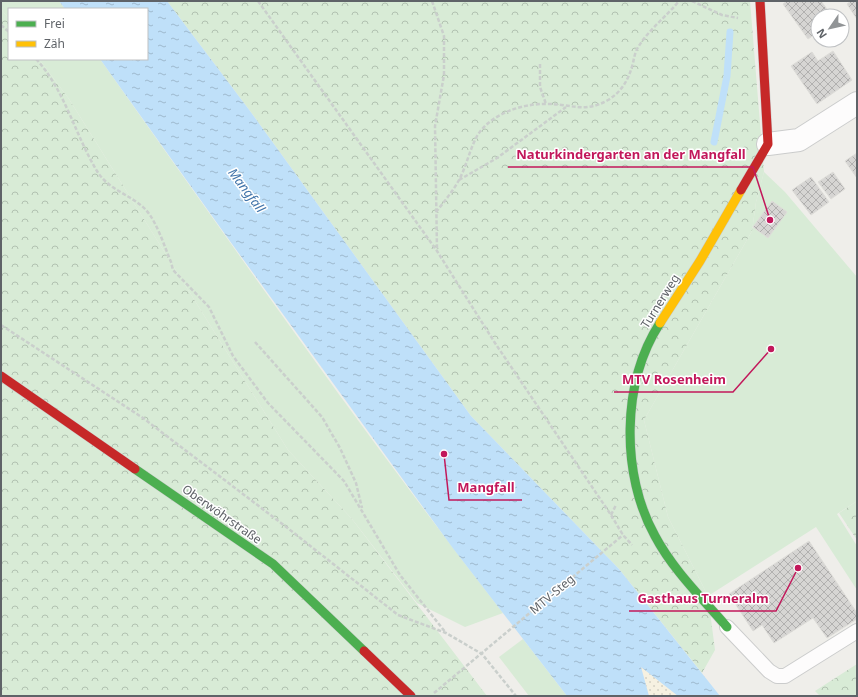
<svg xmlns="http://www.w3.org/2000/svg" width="858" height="697" viewBox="0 0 858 697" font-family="'Noto Sans',sans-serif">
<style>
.green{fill:#d8ebd6}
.forest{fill:url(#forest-crowns)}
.sand{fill:url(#sand-dots)}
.water{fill:url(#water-ripples)}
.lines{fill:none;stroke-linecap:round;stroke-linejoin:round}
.stream{stroke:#bfe0f9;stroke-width:7}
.building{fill:url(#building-cross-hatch);stroke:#deddd9}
.lane-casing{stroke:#cbcccc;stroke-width:16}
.street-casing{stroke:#cbcccc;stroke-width:24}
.fast-casing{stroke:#cacacb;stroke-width:10}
.slow-casing{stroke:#cacacb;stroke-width:10}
.jam-casing{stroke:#cacacb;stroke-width:10}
.path{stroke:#cacfcc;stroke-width:2.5;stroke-dasharray:4 2;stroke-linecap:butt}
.lane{stroke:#fdfcfc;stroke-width:14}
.street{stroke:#fdfcfc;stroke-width:22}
.fast{stroke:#4caf50;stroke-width:9}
.slow{stroke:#ffc107;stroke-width:9}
.jam{stroke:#c62828;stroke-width:9}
.labels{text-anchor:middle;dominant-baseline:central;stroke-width:3;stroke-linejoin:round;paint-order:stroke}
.street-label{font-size:12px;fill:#5f6368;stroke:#fff}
.water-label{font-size:13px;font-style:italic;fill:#4174aa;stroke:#fff}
.leader{fill:none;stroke:#c2185b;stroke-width:1.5}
.callout-dot{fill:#c2185b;stroke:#fff;stroke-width:1.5}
.callout-label{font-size:13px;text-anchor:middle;font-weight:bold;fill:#c2185b;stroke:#fff;stroke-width:3;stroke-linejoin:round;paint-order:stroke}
</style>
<defs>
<pattern id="forest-crowns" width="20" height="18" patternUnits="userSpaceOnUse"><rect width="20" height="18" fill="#d8ebd6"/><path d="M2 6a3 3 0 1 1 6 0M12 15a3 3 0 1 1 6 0" fill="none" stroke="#b2c2b1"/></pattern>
<pattern id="sand-dots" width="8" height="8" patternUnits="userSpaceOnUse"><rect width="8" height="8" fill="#f6f1e1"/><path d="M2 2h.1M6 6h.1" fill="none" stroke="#d5d1c4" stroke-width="1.8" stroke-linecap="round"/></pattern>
<pattern id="water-ripples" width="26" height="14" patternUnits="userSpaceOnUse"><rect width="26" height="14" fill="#bfe0f9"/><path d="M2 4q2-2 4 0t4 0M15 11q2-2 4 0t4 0" fill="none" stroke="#9eb9cd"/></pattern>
<pattern id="building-cross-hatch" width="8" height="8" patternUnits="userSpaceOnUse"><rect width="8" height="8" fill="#d6d5d3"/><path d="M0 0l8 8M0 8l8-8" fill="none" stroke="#b1b0af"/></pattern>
</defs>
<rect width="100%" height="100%" fill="#efeeea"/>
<g class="green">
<path d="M 1,1 L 59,1 L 65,9 L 9,9 L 9,19 L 1,9 Z"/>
<path d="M 39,59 L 100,59 C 232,245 363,433 503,613 L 465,627 L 417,603 L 352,519 L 288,450 L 69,99 Z"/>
<path d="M 764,172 L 785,192 L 857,277 L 857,501 L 837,514 L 857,546 L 857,590 L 816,527 L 708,596 L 668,517 L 644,420 L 752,231 L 756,202 Z"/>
<path d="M 523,639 L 567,696 L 529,696 L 499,657 Z"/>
</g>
<g class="forest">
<path d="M 167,1 L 750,1 L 764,172 L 756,202 L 752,231 L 644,420 L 668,517 L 708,596 L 715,650 L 702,673 L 619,569 L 471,416 L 250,111 Z"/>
<path d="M 1,9 L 9,19 L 9,59 L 39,59 L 69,99 L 288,450 L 352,519 L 487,696 L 1,696 Z"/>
<path d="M 857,501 L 857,540 L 839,513 Z"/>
<path d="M 857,664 L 857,696 L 820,696 L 815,691 Z"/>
</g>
<path class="sand" d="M 641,666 L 678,696 L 649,696 Z"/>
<path class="water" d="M 59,1 L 167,1 L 250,111 L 471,416 L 619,569 L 720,696 L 678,696 L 641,667 L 649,696 L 567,696 L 452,547 L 232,244 L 100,59 L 147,59 L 147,9 L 65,9 Z"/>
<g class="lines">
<path class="stream" d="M 714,142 L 727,76 L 730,32"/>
</g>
<g class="building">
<path d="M 787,1 L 821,1 L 832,16 L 818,16 L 818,32 L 808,39 L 783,4 Z"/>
<path d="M 851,1 L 857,1 L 857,19 L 847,4 Z"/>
<path d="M 833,51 L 852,80 L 817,104 L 791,66 L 812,52 L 818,61 Z"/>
<path d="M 857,153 L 857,178 L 845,161 Z"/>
<path d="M 833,172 L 845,189 L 831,199 L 818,182 Z"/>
<path d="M 811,177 L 829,202 L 811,215 L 792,190 Z"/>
<path d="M 772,201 L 787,212 L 768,238 L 753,227 Z"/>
<path d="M 809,541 L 857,613 L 857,619 L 827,638 L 813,618 L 774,643 L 762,625 L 753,631 L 729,594 Z"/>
</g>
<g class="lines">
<g class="lane-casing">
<path id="lane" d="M 727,627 L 769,671 L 777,676 L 785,676 L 857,631"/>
</g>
<g class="street-casing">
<path id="street" d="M 768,144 L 799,140 L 857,103"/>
</g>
<g class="fast-casing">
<g id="fast">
<path d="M 660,323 C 621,383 621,475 655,536 C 673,570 702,598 727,627"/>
<path d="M 135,469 L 273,564 L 364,651"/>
</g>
</g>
<g class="slow-casing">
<path id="slow" d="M 660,323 L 700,261 L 741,190"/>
</g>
<g class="jam-casing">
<g id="jam">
<path d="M 741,190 L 768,144 L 760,1"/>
<path d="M 1,376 L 135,469"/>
<path d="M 364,651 L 411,696"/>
</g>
</g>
<g class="path">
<path d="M 258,1 L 437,251 L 495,343 L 611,515 L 623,535 L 632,545"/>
<path d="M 432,1 L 444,36 L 444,75 L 435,126 L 437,250"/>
<path d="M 692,1 L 722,15 L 738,18"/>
<path d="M 1,25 L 9,32"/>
<path d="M 36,59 C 65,90 75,135 97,171 C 108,190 132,195 146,210 C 157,222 165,248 171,262 L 173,270 L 209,307 L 233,356 L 268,403 L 344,481 L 400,575 L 446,633"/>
<path d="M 540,64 L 540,87 L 546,104"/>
<path d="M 459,180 L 497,158 L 566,107"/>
<path d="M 436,212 C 444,202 453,191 459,180 C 466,167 469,152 476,138 C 488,115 520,104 544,104 C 569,103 584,114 608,100 C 623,91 629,78 633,63 C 634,58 635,53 637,49 C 648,30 666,17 679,1"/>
<path d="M 1,325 L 143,418 L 285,526 L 398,615 L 446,633 L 482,654 L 516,696"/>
<path d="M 255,342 L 322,417 L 340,448 L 356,483 L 362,508"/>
<path d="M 611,515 L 616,505"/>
<path d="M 434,693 L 623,535"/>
</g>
<use href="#lane" class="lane"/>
<use href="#street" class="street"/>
<use href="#fast" class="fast"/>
<use href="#slow" class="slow"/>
<use href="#jam" class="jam"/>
</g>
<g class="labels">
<g class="street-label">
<text transform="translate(660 301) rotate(-58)">Turnerweg</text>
<text transform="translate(222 514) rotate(35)">Oberwöhrstraße</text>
<text transform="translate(552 594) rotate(-40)">MTV-Steg</text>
</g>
<g class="water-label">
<text transform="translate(247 190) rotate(53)">Mangfall</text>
</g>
</g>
<path class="leader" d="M770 220L753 167H508M771 349L733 392H614M444 454L449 500H522M798 568L776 611H629"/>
<g class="callout-dot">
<circle cx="770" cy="220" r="4"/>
<circle cx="771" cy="349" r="4"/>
<circle cx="444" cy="454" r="4"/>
<circle cx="798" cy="568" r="4"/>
</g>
<g class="callout-label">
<text x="631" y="159">Naturkindergarten an der Mangfall</text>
<text x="674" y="384">MTV Rosenheim</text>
<text x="486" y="492">Mangfall</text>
<text x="703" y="603">Gasthaus Turneralm</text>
</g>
<rect width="858" height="697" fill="none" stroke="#5f6368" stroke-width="4"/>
<rect x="8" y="8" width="140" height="52" fill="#ffffff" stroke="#bfc1c3"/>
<rect x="16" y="21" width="20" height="6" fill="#4caf50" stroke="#bfc1c3"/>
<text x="44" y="28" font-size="12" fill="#5f6368">Frei</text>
<rect x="16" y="41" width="20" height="6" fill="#ffc107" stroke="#bfc1c3"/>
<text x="44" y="48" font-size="12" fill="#5f6368">Zäh</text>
<g transform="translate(830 28) rotate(236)"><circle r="19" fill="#ffffff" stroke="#bfc1c3"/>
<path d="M0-3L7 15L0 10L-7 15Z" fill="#919496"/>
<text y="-6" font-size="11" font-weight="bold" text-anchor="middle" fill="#5f6368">N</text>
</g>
</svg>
